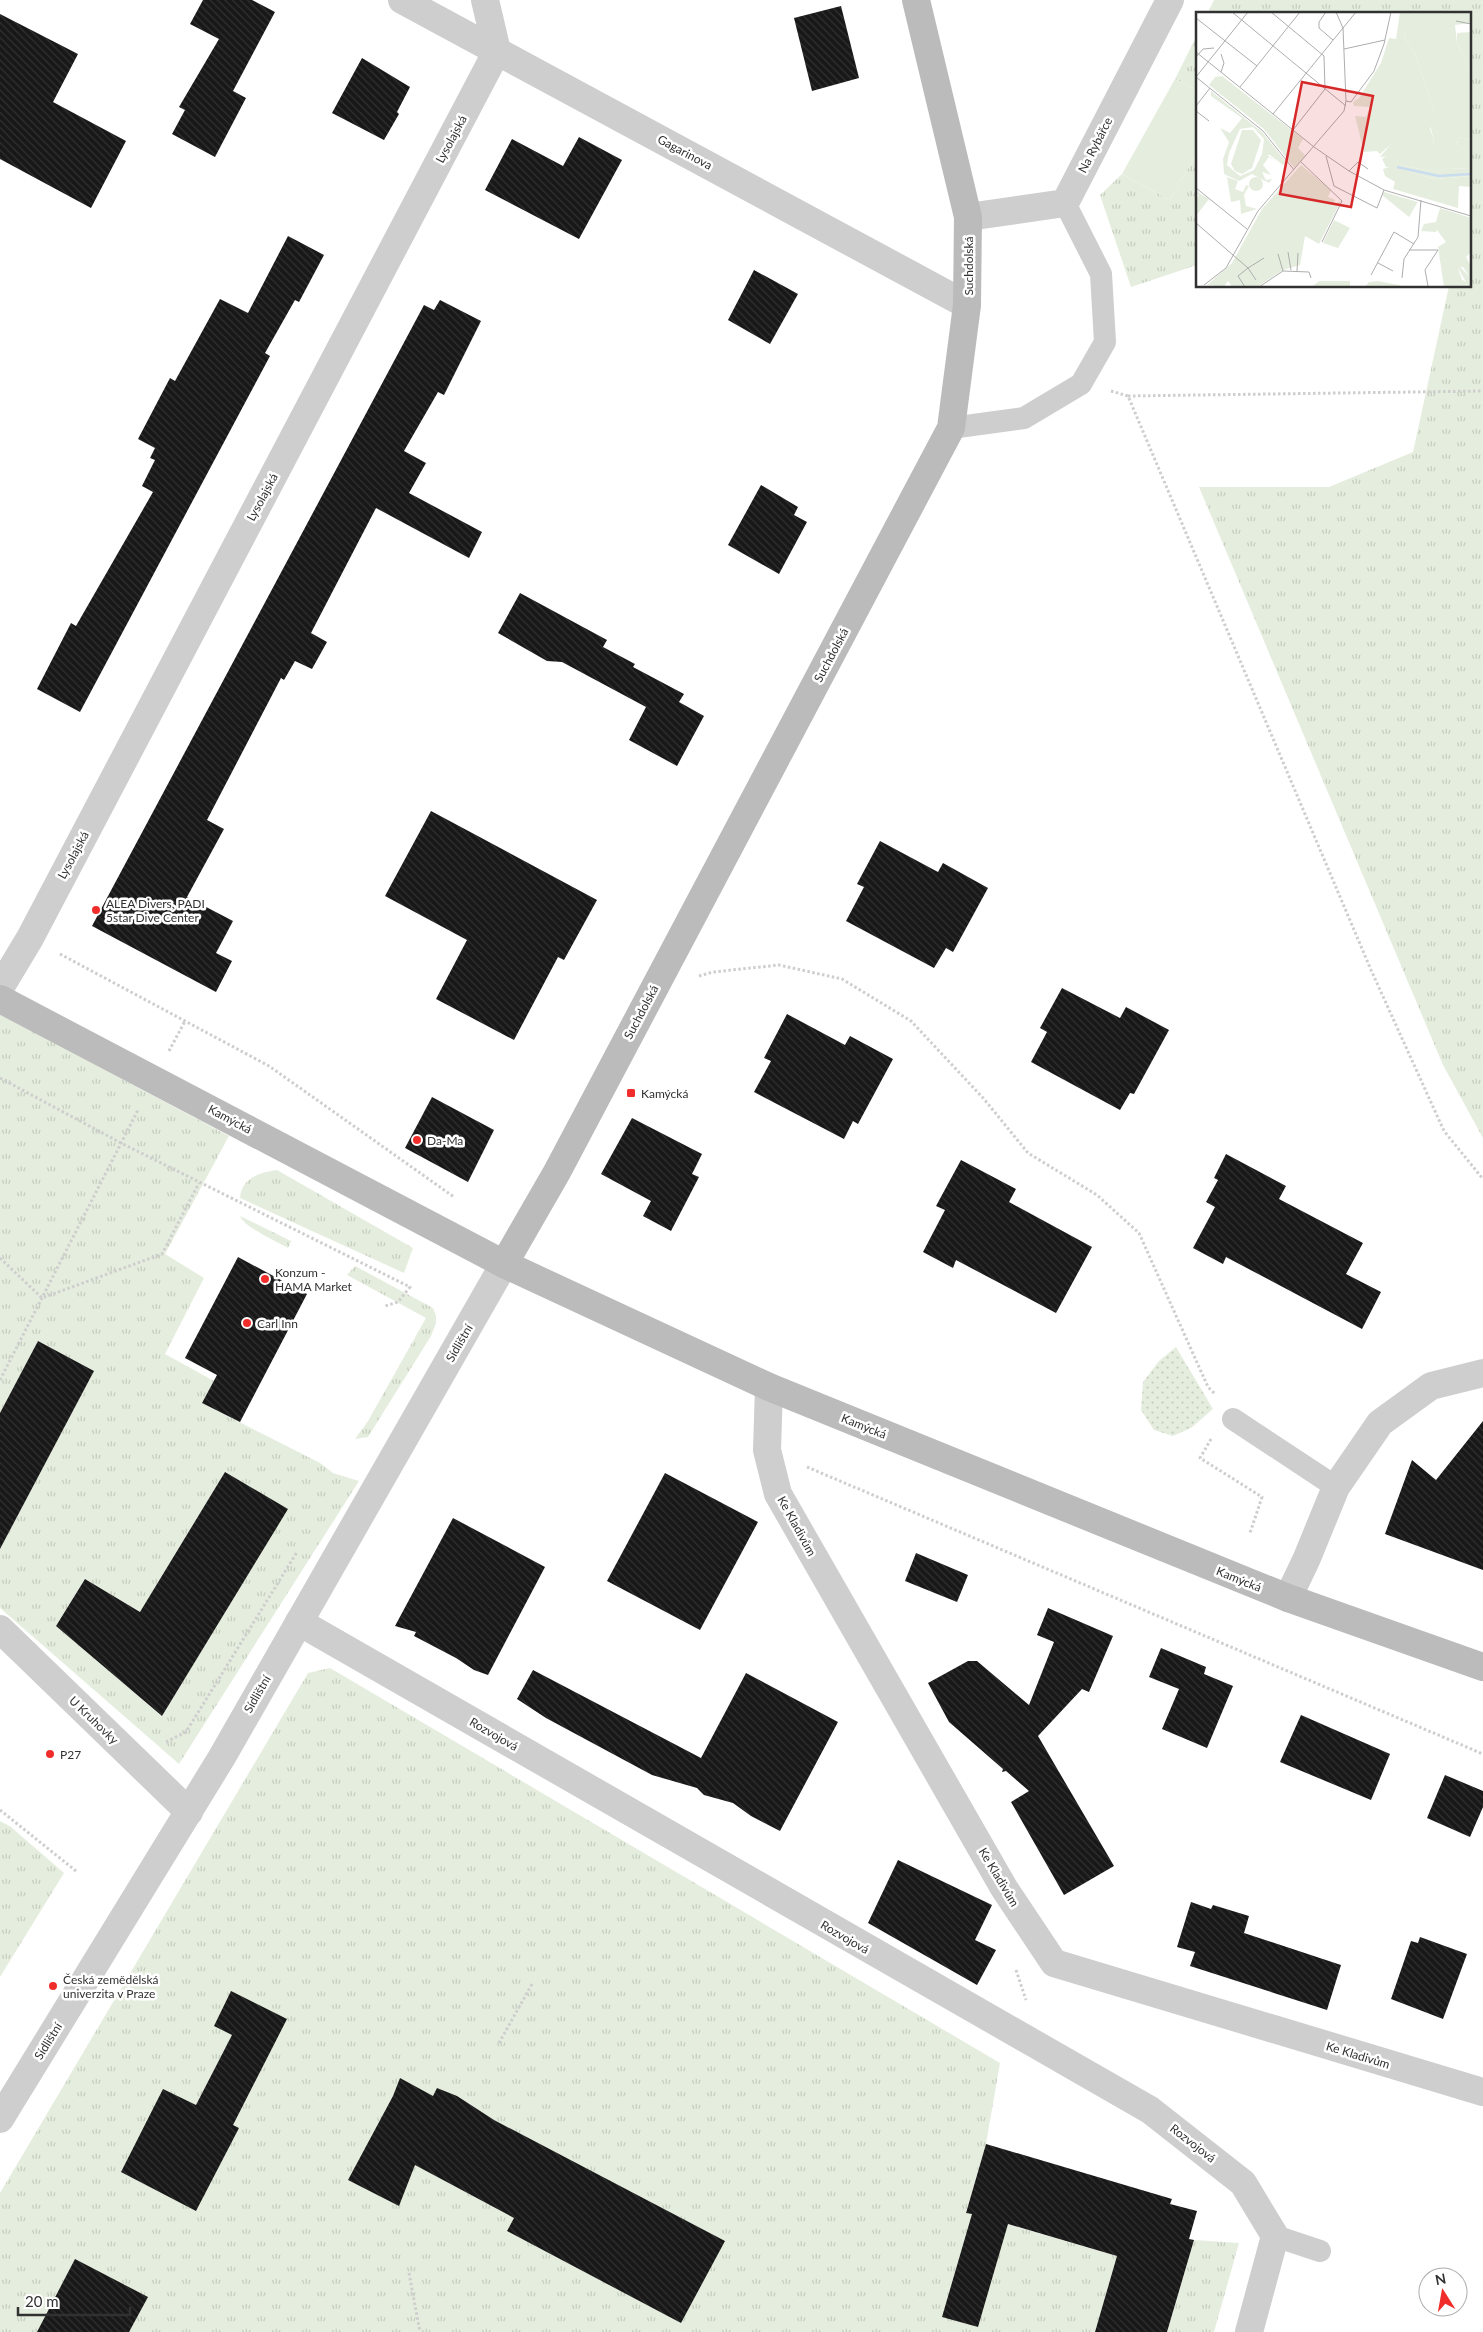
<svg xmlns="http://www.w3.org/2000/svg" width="1483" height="2332" viewBox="0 0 1483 2332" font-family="Lato,sans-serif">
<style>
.grass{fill:url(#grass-tufts);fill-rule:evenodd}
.park{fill:url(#park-dots)}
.pitch{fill:#e5eede}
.building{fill:url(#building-back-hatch)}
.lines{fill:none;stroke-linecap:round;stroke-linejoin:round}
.path{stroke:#cecece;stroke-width:3;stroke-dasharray:2.5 2.5;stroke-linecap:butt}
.lane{stroke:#cecece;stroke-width:22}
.street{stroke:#cecece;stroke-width:28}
.secondary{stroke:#bbb;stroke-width:28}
.poi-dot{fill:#f02d2a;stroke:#fff;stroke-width:2}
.labels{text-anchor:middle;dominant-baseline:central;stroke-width:5;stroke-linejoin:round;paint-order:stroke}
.street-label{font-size:12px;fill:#313131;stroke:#fff}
.poi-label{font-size:12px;fill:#313131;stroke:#fff;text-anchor:start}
.inset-river{fill:none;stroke:#caddef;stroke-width:2.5}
.inset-road{fill:none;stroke:#adadad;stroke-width:1}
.view{fill:#d62828;fill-opacity:0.15;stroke:#d62828;stroke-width:2.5}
.inset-edge{fill:none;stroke:#313131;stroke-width:2.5}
</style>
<defs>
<pattern id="grass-tufts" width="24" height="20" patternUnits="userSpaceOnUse" patternTransform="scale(1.25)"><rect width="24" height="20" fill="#e5eede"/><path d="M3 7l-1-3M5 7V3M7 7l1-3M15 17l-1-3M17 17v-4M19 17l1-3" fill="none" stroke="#c5cdbf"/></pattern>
<pattern id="park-dots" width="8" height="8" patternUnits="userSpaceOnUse" patternTransform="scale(1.25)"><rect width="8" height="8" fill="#e5eede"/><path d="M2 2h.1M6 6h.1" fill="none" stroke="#c5cdbf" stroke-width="1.8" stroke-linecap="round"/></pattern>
<pattern id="building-back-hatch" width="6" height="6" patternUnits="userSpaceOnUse" patternTransform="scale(1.25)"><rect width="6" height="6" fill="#181818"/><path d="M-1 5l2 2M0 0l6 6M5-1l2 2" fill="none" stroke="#313131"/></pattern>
</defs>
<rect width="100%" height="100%" fill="#fff"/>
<g class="grass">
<path d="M 1214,0 L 1483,0 L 1483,1138 L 1443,1065 L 1199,487 L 1329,487 L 1413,452 L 1449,286 L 1469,286 L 1469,14 L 1207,14 Z"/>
<path d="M 1197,35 L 1197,90 L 1175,79 Z"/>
<path d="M 1197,152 L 1197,265 L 1131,287 L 1100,195 L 1122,174 L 1170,200 Z"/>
<path d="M 0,1014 L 229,1136 L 165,1254 L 204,1278 L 165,1354 L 214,1381 L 202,1403 L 320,1463 L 333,1473 L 359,1481 L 179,1764 L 0,1608 L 0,1545 L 2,1545 L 94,1371 L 38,1341 L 0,1413 ZM 225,1472 L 287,1509 L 162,1716 L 56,1626 L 85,1579 L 147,1616 L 148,1599 Z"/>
<path d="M 277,1170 L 413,1248 L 404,1273 L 240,1198 C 241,1178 261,1172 277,1170 Z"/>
<path d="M 240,1216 L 291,1241 L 288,1248 C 277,1242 244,1227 240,1216 Z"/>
<path d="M 355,1266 L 433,1308 L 436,1316 L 436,1323 L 431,1336 L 368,1437 L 355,1439 L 368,1421 L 426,1318 L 347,1275 Z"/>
<path d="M 330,1668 L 1000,2063 L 986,2144 L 966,2212 L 1117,2256 L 1095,2332 L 0,2332 L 0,2193 L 308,1673 Z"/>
<path d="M 0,1821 L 11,1827 L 64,1873 L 0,1977 Z"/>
<path d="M 1194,2240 L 1239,2243 L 1214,2332 L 1167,2332 Z"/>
</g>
<path class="park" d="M 1176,1347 L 1213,1409 L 1191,1428 L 1173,1436 L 1154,1430 L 1141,1410 L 1143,1382 L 1159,1361 Z"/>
<path class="pitch" d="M 1175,79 L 1197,90 L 1197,152 L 1170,200 L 1122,174 Z"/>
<g class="building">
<path d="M 203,0 L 252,0 L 275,12 L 233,91 L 246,98 L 215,157 L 172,134 L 185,110 L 179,107 L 219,39 L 190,24 Z"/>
<path d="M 841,6 L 859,78 L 812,91 L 794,18 Z"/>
<path d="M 0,14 L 78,54 L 53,102 L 126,141 L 91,208 L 0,159 Z"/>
<path d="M 362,58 L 410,87 L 397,112 L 399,114 L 384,140 L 332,113 Z"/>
<path d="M 579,137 L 622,160 L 579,239 L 485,190 L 512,139 L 563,166 Z"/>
<path d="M 288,236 L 324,255 L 299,302 L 295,300 L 265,353 L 270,356 L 80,712 L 37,689 L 71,623 L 76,626 L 153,492 L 142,486 L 155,460 L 150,458 L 155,448 L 138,439 L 170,378 L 175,381 L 220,299 L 248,313 Z"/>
<path d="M 754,270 L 798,294 L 770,344 L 728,320 Z"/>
<path d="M 440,300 L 481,321 L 444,395 L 438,392 L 404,451 L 426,463 L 409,493 L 482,532 L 469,558 L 376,508 L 311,633 L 327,642 L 312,669 L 295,661 L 284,680 L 281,678 L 207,820 L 224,829 L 187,897 L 233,921 L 216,953 L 232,961 L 216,992 L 92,926 L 424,305 L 434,310 Z"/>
<path d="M 761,485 L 798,507 L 794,515 L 807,522 L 779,574 L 728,545 Z"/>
<path d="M 520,593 L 607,640 L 603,647 L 635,664 L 633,667 L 684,694 L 679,702 L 704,716 L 677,766 L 629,740 L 646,707 L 562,662 L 547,661 L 498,633 Z"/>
<path d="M 431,811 L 597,900 L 564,960 L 558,957 L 514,1040 L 436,999 L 467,940 L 385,896 Z"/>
<path d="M 880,841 L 938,872 L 943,863 L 988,888 L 953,952 L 946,948 L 934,968 L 846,921 L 864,887 L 857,884 Z"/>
<path d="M 1062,988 L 1120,1018 L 1126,1007 L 1169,1030 L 1134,1094 L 1130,1093 L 1120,1110 L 1031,1062 L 1047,1032 L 1040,1028 Z"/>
<path d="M 787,1014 L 845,1045 L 850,1036 L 893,1059 L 858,1124 L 853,1121 L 844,1139 L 754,1092 L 771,1061 L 764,1058 Z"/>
<path d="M 432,1097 L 494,1130 L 468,1182 L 405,1148 Z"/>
<path d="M 632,1118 L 702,1154 L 692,1174 L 699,1177 L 671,1231 L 643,1216 L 651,1201 L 601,1174 Z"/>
<path d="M 1226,1154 L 1286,1186 L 1279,1199 L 1363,1243 L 1346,1274 L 1381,1292 L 1362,1329 L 1226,1257 L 1223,1264 L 1193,1248 L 1215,1207 L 1206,1202 L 1218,1180 L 1214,1178 Z"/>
<path d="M 961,1160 L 1016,1189 L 1009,1202 L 1092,1247 L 1056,1313 L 956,1260 L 953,1268 L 923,1252 L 945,1210 L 936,1206 Z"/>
<path d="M 238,1257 L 307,1294 L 240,1422 L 202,1403 L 217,1375 L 185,1358 Z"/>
<path d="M 38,1341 L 94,1371 L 0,1549 L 0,1413 Z"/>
<path d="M 1483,1421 L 1483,1570 L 1385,1534 L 1412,1460 L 1436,1480 Z"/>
<path d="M 225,1472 L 288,1509 L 162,1716 L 56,1626 L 85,1579 L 140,1612 Z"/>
<path d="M 665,1473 L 758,1522 L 700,1630 L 607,1581 Z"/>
<path d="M 453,1518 L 545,1567 L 488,1675 L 474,1670 L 456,1658 L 414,1636 L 416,1632 L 395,1626 Z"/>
<path d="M 916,1553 L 968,1575 L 957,1602 L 905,1581 Z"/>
<path d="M 1048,1608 L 1113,1636 L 1089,1692 L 1082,1689 L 1038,1736 L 1114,1866 L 1064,1895 L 1011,1802 L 1029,1791 L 1006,1771 L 1002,1772 L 1003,1769 L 949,1722 L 928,1683 L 968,1661 L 977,1661 L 1029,1705 L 1054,1642 L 1037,1635 Z"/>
<path d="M 1161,1648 L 1206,1667 L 1204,1674 L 1233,1686 L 1207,1748 L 1162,1729 L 1179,1689 L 1149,1677 Z"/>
<path d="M 533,1670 L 701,1758 L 746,1673 L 838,1722 L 780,1831 L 751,1816 L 733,1803 L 704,1795 L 697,1788 L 652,1775 L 546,1718 L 517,1699 Z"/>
<path d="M 1301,1715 L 1390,1754 L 1371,1800 L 1280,1762 Z"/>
<path d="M 1445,1775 L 1483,1791 L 1483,1807 L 1470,1837 L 1427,1818 Z"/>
<path d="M 898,1860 L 992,1905 L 975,1940 L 996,1950 L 977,1985 L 868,1923 Z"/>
<path d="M 1191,1902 L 1211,1909 L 1213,1905 L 1249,1916 L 1244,1933 L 1341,1965 L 1327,2010 L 1190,1966 L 1195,1952 L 1177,1947 Z"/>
<path d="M 1420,1937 L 1467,1954 L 1443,2019 L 1391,1999 L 1411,1941 L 1418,1943 Z"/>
<path d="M 231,1991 L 287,2019 L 233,2125 L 239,2128 L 196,2211 L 121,2172 L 163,2089 L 196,2105 L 232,2035 L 214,2026 Z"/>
<path d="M 400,2078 L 433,2096 L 437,2088 L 457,2096 L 494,2120 L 725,2241 L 681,2323 L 507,2231 L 514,2218 L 415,2165 L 399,2206 L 348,2180 L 393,2096 Z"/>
<path d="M 986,2144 L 1172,2199 L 1170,2204 L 1197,2211 L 1189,2239 L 1194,2240 L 1167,2332 L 1095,2332 L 1117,2256 L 1008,2224 L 978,2327 L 942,2317 L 972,2214 L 966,2213 Z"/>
<path d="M 75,2259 L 148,2297 L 129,2332 L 37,2332 Z"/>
</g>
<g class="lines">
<g class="path">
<path d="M 1111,391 L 1128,396 L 1371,970 L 1444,1131 L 1483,1179"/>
<path d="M 1128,396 L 1483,391"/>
<path d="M 60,954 L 269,1066 L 454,1197"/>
<path d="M 699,976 L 713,972 L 779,965 L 842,979 L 911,1021 L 984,1099 L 1028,1153 L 1097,1195 L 1139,1233 L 1208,1387 L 1215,1394"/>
<path d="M 169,1051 L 185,1021"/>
<path d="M 0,1078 L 121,1143 L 410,1287 L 398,1302 L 385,1306"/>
<path d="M 0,1258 L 42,1298 L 162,1254 L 199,1183"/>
<path d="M 0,1380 L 138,1110"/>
<path d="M 1211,1439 L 1200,1458 L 1262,1497 L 1250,1533"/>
<path d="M 807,1467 L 1483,1754"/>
<path d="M 166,1742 L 186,1732 L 297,1552"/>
<path d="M 0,1810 L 76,1871"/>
<path d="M 1016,1970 L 1026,2000"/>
<path d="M 499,2043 L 532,1984"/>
<path d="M 409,2273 L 420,2332"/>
</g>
<g class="lane">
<path d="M 951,428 L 1024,418 L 1081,384 L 1105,342 L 1101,274 L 1065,203"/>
<path d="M 1233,1419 L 1336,1487"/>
<path d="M 1275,2236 L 1320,2251"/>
</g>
<g class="street">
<path d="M 402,0 L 967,305"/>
<path d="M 968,217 L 1065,203 L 1170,0"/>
<path d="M 0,988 L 30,938 L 497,51 L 485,0"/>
<path d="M 769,1387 L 767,1450 L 778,1494 L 1004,1888 L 1054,1963 L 1483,2092"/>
<path d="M 1288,1598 L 1307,1558 L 1336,1487 L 1380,1423 L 1431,1386 L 1483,1373"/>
<path d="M 299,1622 L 1150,2110 L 1243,2183 L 1275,2236 L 1249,2332"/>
<path d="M 0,1629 L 189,1812"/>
<path d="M 0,2119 L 222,1757 L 504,1264"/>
</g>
<g class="secondary">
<path d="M 0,999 L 504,1264 L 769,1387 L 1288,1598 L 1483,1667"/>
<path d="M 504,1264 L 557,1172 L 951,428 L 967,305 L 968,217 L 916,0"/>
</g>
</g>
<g class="poi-dot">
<circle cx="96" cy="910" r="5"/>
<rect x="626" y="1088" width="10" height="10" rx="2.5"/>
<circle cx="417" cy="1140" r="5"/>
<circle cx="265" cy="1279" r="5"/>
<circle cx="247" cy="1323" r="5"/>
<circle cx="50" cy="1754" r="5"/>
<circle cx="53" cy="1986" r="5"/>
</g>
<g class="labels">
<g class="street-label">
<text transform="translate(451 139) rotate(-62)">Lysolajská</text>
<text transform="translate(1095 145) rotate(-63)">Na Rybářce</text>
<text transform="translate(685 152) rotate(28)">Gagarinova</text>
<text transform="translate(968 266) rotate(-90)">Suchdolská</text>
<text transform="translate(262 497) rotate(-62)">Lysolajská</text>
<text transform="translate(831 655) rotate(-62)">Suchdolská</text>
<text transform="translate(73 855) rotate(-62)">Lysolajská</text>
<text transform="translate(641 1012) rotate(-62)">Suchdolská</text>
<text transform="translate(230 1119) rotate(28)">Kamýcká</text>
<text transform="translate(459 1343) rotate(-60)">Sídlištní</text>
<text transform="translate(864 1426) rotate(22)">Kamýcká</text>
<text transform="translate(797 1526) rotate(61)">Ke Kladivům</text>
<text transform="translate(1239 1579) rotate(22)">Kamýcká</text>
<text transform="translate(257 1694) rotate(-60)">Sídlištní</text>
<text transform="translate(94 1720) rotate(44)">U Kruhovky</text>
<text transform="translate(494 1734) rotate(30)">Rozvojová</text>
<text transform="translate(999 1877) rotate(59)">Ke Kladivům</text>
<text transform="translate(845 1937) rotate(30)">Rozvojová</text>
<text transform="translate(48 2041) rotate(-58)">Sídlištní</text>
<text transform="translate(1358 2055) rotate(17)">Ke Kladivům</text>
<text transform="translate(1193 2143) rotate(38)">Rozvojová</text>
</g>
<g class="poi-label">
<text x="106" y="903">ALEA Divers, PADI<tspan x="106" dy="14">5star Dive Center</tspan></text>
<text x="641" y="1093">Kamýcká</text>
<text x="427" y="1140">Da-Ma</text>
<text x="275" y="1272">Konzum -<tspan x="275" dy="14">HAMA Market</tspan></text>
<text x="257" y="1323">Carl Inn</text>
<text x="60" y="1754">P27</text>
<text x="63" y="1979">Česká zemědělská<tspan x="63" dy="14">univerzita v Praze</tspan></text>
</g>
</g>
<g transform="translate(1196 12)">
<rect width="275" height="275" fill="#fff"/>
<path d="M 204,0 L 213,0 L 208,26 L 219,41 L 238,100 L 234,117 L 238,128 L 237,133 L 232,133 L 205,131 L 194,133 L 184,142 L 181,139 L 168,140 L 159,104 L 170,105 L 174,95 L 158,94 L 157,90 L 163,86 L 185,51 L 193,26 L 200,27 ZM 26,64 L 107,127 L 102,136 L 110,144 L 98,156 L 68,117 L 13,73 L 19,65 ZM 15,79 L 66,120 L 90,150 L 87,153 L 74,143 L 71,143 L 81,149 L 73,145 L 67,153 L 75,163 L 66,160 L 70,168 L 76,167 L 73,171 L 56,162 L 43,169 L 28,162 L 27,147 L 33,130 L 24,116 L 34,121 L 46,106 L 15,84 ZM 57,115 L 68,127 L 66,142 L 58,158 L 44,164 L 31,153 L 33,141 L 44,117 ZM 263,125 L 275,128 L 275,144 L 260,130 ZM 192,143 L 198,144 L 203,153 L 240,160 L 251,156 L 275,157 L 275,164 L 240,167 L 195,156 L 190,155 L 186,147 ZM 105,153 L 135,178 L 132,185 L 139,188 L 137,193 L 145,189 L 123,232 L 109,224 L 104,253 L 87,258 L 61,275 L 36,275 L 32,269 L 28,275 L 11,273 L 36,251 L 66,197 ZM 31,165 L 42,169 L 39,177 L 47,180 L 50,173 L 53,174 L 48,183 L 50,194 L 61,197 L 45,202 L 44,188 L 35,190 ZM 0,179 L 13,187 L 0,204 L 0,186 L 3,184 ZM 138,208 L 154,216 L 142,236 L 127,231 ZM 264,255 L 275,266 L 275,275 L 268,275 L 270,270 L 262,256 Z" fill="#e5eede" fill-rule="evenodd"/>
<path d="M 212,0 L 275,0 L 275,11 L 259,13 L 261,31 L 275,60 L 275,128 L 263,125 L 260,130 L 275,144 L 275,157 L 251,156 L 240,160 L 203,153 L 198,144 L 184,145 L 194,133 L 206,130 L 237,133 L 238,128 L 233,110 L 238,100 L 219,41 L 208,26 ZM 194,155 L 239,167 L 275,164 L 275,175 L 263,174 L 262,196 L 197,177 L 199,170 L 189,164 L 187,157 ZM 244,196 L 275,206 L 275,240 L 270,245 L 275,254 L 275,267 L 267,255 L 262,256 L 266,268 L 271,270 L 268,275 L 248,275 L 242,235 L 250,230 L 241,218 L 240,220 L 225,219 L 228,212 L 240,210 ZM 123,269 L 154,269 L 154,275 L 100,275 L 117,274 ZM 182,269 L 202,273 L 209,275 L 169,275 L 173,270 Z" fill="#e5eede"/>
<path d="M 275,20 L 275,60 L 261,31 L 261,21 ZM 188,180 L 222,190 L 221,191 L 213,205 L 186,183 Z" fill="#e5eede"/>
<path d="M 46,118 L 57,118 L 65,128 L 56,156 L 46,162 L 39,159 L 35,152 ZM53 172a7 7 0 1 1 14 0a7 7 0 1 1-14 0Z" fill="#e5eede"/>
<path class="inset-river" d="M 201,155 L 243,164 L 275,162"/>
<path class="inset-road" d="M 36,0 L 150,94M 75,0 L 128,44 L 129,77 L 97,118M 130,0 L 123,10 L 123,16 L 137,28M 0,6 L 61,54M 260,9 L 275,12M 148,37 L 189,28M 0,40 L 118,135 L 153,159 L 188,178 L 275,204M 0,45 L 7,37 L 18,36M 25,60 L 28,51 L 25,42M 0,65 L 67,119 L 98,158M 0,65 L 52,0M 44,75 L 104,0M 150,89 L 155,90 L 178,59 L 188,32 L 195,0M 0,94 L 14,76M 0,99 L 13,109M 77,102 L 160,0M 130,144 L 138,174 L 181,196 L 188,178M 105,150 L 146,189 L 126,230M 153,159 L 162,150 L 172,157M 0,176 L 51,217M 0,211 L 52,256 L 68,246M 213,238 L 242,238 L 229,258 L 232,274M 92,240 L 95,258M 82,242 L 87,259M 182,251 L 197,259M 101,259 L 102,241M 175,263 L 198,220 L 218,232M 206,266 L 208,247 L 222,225 L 225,188M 8,273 L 30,256 L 62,199 L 148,99 L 150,89 L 147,16 L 140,0M 49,275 L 42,264 L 52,256 L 60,268M 63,275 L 87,259 L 113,260 L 115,266"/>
<path class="view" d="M 106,70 L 177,84 L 155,195 L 84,182 Z"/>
<rect width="275" height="275" class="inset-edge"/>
</g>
<g transform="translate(1443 2292) rotate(349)"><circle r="24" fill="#ffffff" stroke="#adadad"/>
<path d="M0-4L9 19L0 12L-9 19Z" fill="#f02d2a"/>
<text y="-8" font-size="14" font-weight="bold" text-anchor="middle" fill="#313131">N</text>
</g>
<path d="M18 2307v8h112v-8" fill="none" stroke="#313131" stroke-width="2.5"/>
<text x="25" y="2307" font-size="15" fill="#313131" stroke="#ffffff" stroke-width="4" paint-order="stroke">20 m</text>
</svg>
